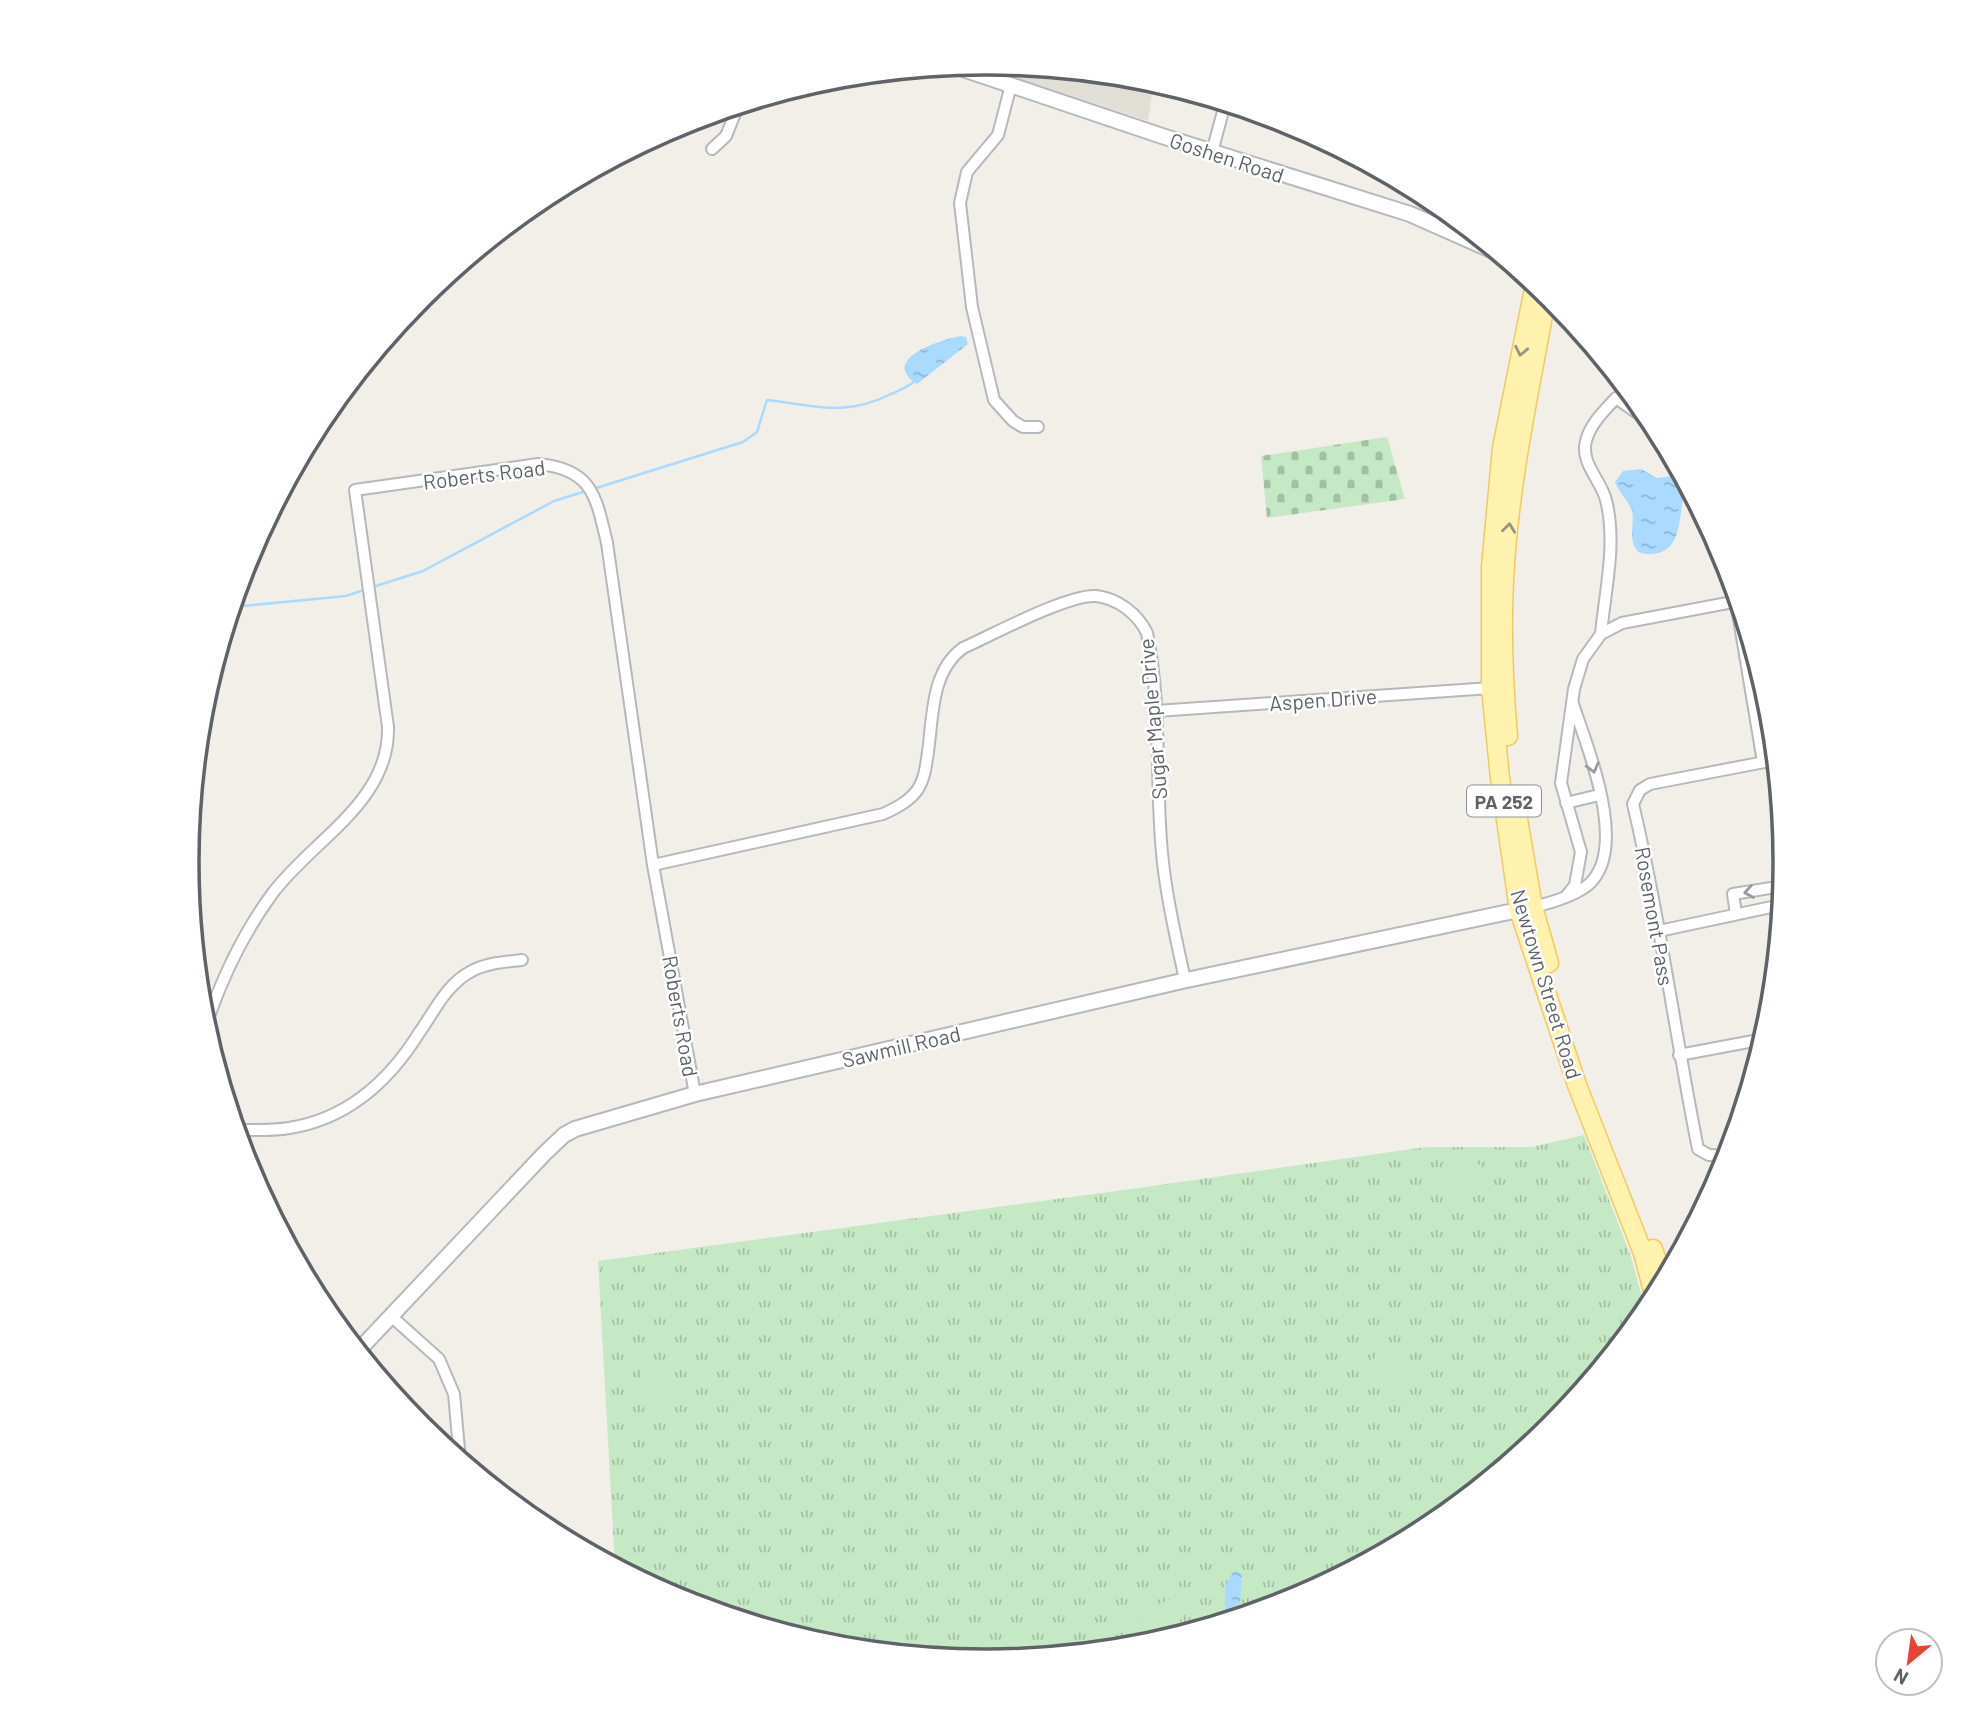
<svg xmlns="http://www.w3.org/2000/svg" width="1972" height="1725" viewBox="0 0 1972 1725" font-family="Barlow,sans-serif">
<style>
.education{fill:#e1ded6}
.grass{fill:url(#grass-tufts)}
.cemetery{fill:url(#cemetery-stones)}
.pitch{fill:#c5e8c5}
.water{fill:url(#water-ripples)}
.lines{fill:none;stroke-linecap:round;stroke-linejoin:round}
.stream{stroke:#aadaff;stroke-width:2.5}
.minor-casing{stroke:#b5b8bc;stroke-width:14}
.tertiary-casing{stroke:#b5b8bc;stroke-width:18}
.primary-casing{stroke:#f2c960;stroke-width:21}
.minor{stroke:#fff;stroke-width:10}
.tertiary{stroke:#fff;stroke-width:14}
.primary{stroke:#fff2af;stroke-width:18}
.oneway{stroke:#979581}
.oneway2{stroke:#979a9d}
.labels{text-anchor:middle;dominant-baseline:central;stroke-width:5;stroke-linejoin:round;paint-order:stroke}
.shield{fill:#fff;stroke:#8f9295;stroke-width:2}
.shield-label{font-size:19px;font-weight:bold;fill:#5f6368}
.street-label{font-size:21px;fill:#5f6368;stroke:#fff}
.rim{fill:none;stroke:#5f6368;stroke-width:3.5}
</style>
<defs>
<pattern id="grass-tufts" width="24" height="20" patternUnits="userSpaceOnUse" patternTransform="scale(1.75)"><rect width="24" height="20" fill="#c5e8c5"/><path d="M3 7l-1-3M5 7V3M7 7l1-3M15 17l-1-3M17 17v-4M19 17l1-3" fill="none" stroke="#a3c0a4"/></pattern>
<pattern id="cemetery-stones" width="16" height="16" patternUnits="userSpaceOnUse" patternTransform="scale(1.75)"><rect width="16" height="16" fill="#c5e8c5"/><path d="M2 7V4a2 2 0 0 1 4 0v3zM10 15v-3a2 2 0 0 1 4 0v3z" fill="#a3c0a4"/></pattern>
<pattern id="water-ripples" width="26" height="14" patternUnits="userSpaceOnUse" patternTransform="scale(1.75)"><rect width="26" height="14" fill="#aadaff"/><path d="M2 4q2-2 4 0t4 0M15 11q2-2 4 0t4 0" fill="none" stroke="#8eb4d2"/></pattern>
</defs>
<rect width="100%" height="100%" fill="#f1efe8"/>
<path class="education" d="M 986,63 L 1142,78 L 1154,82 L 1148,121 L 977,64 Z"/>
<path class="grass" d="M 1584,1135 L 1631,1257 L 1646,1312 L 1551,1428 L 1430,1527 L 1292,1601 L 1142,1647 L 986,1662 L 830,1647 L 680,1601 L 615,1566 L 598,1261 L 1131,1189 L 1426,1147 L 1532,1147 Z"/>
<path class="cemetery" d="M 1387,437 L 1405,499 L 1267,518 L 1261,456 Z"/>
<g class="pitch">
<path d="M 1473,1160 L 1483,1168 L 1493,1184 L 1487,1191 C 1473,1189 1464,1200 1451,1197 L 1441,1188 L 1441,1184 L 1456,1166 Z"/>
<path d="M 1402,1346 L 1408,1350 L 1409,1368 L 1403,1385 L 1386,1390 L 1371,1372 L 1372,1361 L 1379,1352 Z"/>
<path d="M 653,1361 L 664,1367 L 663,1379 L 670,1395 L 664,1406 L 655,1413 L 643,1407 L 636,1389 L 645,1367 Z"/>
<path d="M 1169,1600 L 1177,1602 L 1182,1607 C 1182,1636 1155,1656 1135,1630 L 1135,1619 L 1149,1608 Z"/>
</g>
<g class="water">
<path d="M 960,336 L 966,337 L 968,344 L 917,384 C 878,359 941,340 960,336 Z"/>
<path d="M 1641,469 L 1657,478 L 1681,475 L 1690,491 L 1683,498 C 1679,520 1681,553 1651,554 C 1645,554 1639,554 1636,549 C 1628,538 1635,522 1632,511 C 1629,501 1619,493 1615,482 L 1623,471 Z"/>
<path d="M 1236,1571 L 1242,1574 L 1240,1603 L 1234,1607 L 1234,1619 L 1225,1622 L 1225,1587 L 1232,1573 Z"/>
</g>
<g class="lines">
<g class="stream">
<path d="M 593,489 L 743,442 L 757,432 L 767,400 C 816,405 842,418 891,394 C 900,390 908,387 915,381"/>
<path d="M 373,587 L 423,571 L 554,501 L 586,491"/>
<path d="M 232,607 L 346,596 L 367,589"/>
</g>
<g class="minor-casing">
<g id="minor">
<path d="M 1011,85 L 998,135 L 967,172 L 960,203 L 972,307 L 994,400 L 1013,421 L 1023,427 L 1038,427"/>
<path d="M 712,149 L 726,136 L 738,106"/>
<path d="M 1212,152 L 1225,104"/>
<path d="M 1736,601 L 1763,762"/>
<path d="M 1601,634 C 1605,590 1617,544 1606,500 C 1601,480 1580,463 1586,441 C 1590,424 1605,410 1616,398 L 1643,417 L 1651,419"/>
<path d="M 1156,711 L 1491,688"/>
<path d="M 1566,803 L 1599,795"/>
<path d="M 653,865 L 883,814 C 896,808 910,801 918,789 C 925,778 926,765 928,752 C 933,716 931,671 963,648 C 992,635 1068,594 1096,596 C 1117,598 1138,614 1147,633 C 1162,705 1155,780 1162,853 C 1166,896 1176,938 1185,980"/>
<path d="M 1567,895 L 1575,885 L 1581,852 L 1561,783 L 1574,689 L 1583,659 L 1601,634 L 1622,623 L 1738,601"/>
<path d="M 1533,907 C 1550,903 1574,896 1588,885 C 1630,849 1587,747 1573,704"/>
<path d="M 1736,914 L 1733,894 L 1783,886"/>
<path d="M 1659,931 L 1781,905"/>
<path d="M 205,1028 C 221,980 242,935 272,894 C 312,840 390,802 388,727 L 355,490 L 538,464 C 593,469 596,497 607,543 L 653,865 L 695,1094"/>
<path d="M 1679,1055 L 1764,1039"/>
<path d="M 236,1130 C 253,1130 272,1131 289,1128 C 347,1119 389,1081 419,1033 C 434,1012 446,985 470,972 C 486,963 504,962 522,960"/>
<path d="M 1728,1156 L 1709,1155 L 1698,1149 C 1675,1034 1660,918 1633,804 L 1640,790 L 1650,784 L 1775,760"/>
<path d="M 391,1316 L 439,1359 L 454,1394 L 460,1460"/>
</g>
</g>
<g class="tertiary-casing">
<g id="tertiary">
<path d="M 954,66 L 1162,136 L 1410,214 L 1498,253"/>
<path d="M 358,1351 L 544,1154 L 564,1135 L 575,1129 L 695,1094 L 1182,981 L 1528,908"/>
</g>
</g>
<g class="primary-casing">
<g id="primary">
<path d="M 1535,284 L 1502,448 L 1491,567 L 1491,688 L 1500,778 L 1519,910 L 1577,1085 L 1643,1253 L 1655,1298"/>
<path d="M 1508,736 C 1503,679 1501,621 1505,564 C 1511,474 1531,383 1547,294"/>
<path d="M 1518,819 L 1533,907 L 1549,963"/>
<path d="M 1653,1249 L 1664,1282"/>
</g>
</g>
<use href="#minor" class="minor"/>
<use href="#tertiary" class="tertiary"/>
<use href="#primary" class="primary"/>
</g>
<defs><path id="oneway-chevron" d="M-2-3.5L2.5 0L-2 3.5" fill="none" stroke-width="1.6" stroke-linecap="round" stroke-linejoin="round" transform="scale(1.75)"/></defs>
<g class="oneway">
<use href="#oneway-chevron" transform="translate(1521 351) rotate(102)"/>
<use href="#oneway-chevron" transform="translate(1509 528) rotate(-83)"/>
</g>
<g class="oneway2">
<use href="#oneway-chevron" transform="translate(1593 768) rotate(75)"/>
<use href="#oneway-chevron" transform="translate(1749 892) rotate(170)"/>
</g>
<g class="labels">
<rect class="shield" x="1467" y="785.5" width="74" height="31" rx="5"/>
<g class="shield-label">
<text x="1504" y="801">PA 252</text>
</g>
<g class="street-label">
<text transform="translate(1227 157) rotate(18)">Goshen Road</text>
<text transform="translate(484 474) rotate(-7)">Roberts Road</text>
<text transform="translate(1323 699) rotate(-4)">Aspen Drive</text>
<text transform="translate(1152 719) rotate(-95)">Sugar Maple Drive</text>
<text transform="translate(1655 916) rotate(80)">Rosemont Pass</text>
<text transform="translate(1547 984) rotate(73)">Newtown Street Road</text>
<text transform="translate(681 1016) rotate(80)">Roberts Road</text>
<text transform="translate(901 1046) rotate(-13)">Sawmill Road</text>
</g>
</g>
<path d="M0 0H1972V1725H0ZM199 862a787 787 0 1 1 1574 0a787 787 0 1 1-1574 0Z" fill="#fff" fill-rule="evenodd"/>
<path class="rim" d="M199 862a787 787 0 1 1 1574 0a787 787 0 1 1-1574 0Z"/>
<g transform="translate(1909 1662) rotate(209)"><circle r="33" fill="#ffffff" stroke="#bfc1c3" stroke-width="2"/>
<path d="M0-5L12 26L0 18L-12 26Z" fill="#ea4335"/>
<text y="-10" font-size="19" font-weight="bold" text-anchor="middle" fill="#5f6368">N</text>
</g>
</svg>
